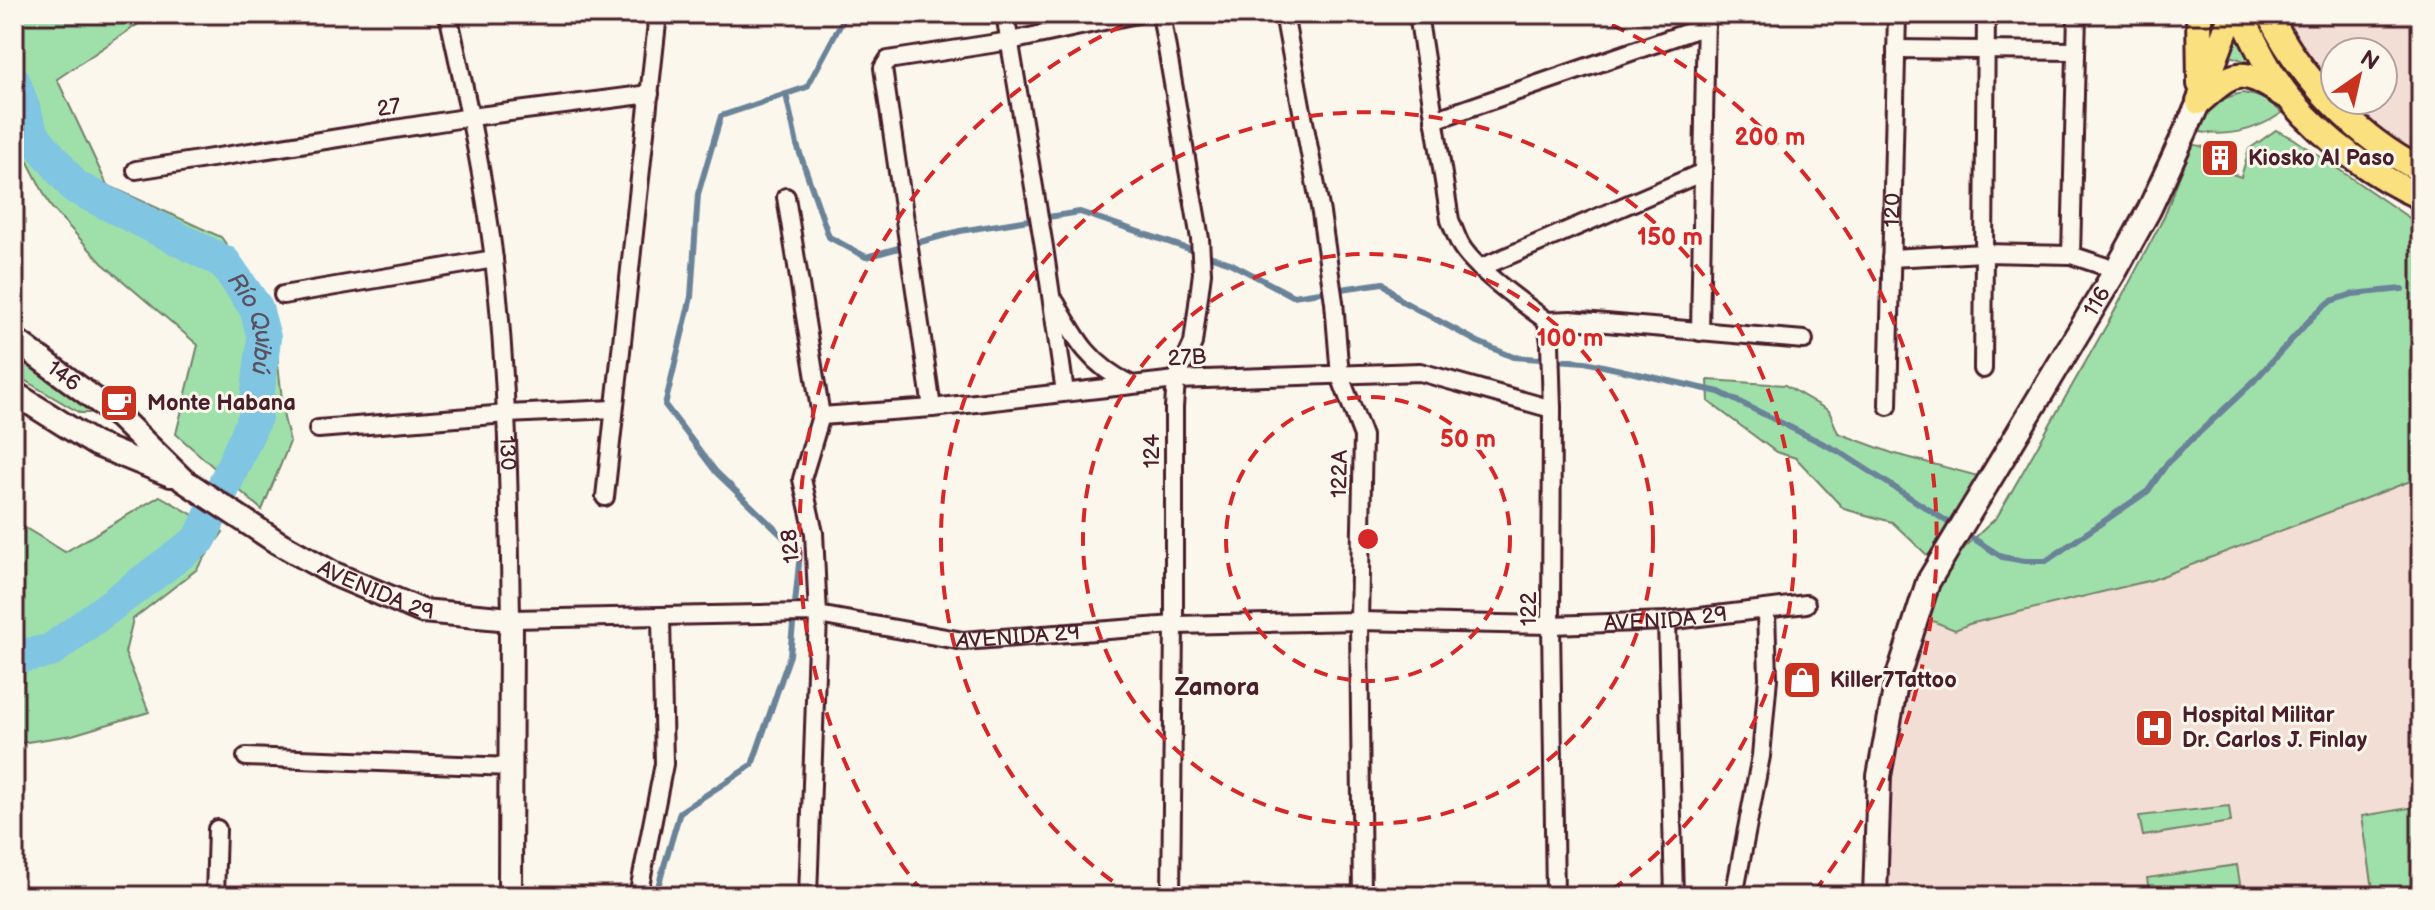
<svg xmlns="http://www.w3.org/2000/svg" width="2435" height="910" viewBox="0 0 2435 910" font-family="'Balsamiq Sans',sans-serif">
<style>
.built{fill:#f3ded5;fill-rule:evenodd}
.green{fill:#9fe0aa;stroke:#74806a;stroke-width:2}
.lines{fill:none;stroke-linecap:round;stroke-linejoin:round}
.stream{stroke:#6a8398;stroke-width:6}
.river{stroke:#80c5e1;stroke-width:34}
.street-casing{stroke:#4a1f2b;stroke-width:22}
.secondary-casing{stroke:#4a1f2b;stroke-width:28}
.primary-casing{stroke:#4a1f2b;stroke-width:30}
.street{stroke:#fbf7ec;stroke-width:16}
.secondary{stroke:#fbf7ec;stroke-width:22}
.primary{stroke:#fbe080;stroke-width:24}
.ring{fill:none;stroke:#d62828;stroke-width:4;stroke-dasharray:14 10}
.labels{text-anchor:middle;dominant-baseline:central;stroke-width:6;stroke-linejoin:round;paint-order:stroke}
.street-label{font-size:22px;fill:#4a1f2b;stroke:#fbf7ec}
.poi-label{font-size:22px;font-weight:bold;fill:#4a1f2b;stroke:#fbf7ec;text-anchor:start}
.water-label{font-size:24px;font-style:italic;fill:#5a5162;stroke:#fbf7ec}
.neighbourhood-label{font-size:24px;font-weight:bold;fill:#4a1f2b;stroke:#fbf7ec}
.centre{fill:#d62828;stroke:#fbf7ec;stroke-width:4}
.ring-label{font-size:24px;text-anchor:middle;font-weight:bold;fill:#d62828;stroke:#fbf7ec;stroke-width:6;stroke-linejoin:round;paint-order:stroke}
</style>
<rect width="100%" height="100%" fill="#fbf7ec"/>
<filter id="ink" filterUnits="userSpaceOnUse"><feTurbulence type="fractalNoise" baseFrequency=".0125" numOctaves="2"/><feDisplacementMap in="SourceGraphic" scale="16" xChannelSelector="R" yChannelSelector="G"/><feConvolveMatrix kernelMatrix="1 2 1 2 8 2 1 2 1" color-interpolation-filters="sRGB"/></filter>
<g filter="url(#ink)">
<g class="built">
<path d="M 2269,14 L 2421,14 L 2421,170 L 2369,135 L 2330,99 L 2302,70 ZM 2335,52 L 2383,52 L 2383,100 L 2335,100 Z"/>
<path d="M 2421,477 L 2421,896 L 1875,896 L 1879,776 L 1928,582 L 1955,630 L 1969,624 L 2153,580 Z"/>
</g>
<g class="green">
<path d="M 14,14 L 153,14 L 57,79 L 107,185 L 221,237 L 272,308 L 284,418 L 290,442 L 262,510 L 176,434 L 198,345 L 102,263 L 51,207 L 14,135 Z"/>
<path d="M 2237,35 L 2253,64 L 2227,55 Z"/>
<path d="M 2242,93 C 2259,95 2270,101 2282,113 C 2256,131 2223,139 2192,130 L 2212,102 Z"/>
<path d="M 2276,130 L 2293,138 L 2421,226 L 2421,477 L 2152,580 L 1969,624 L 1955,630 L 1925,618 L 1928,582 L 1997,517 L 2113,314 L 2164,217 L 2192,144 L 2204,147 L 2205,165 L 2241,177 L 2249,149 Z"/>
<path d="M 14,349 L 94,408 L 89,413 L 80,413 L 14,374 Z"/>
<path d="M 1708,380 L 1785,385 L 1829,411 L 1838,433 L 1892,453 L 1978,476 L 1928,556 L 1892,522 L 1844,509 L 1796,458 L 1776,452 L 1709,402 Z"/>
<path d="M 160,496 L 223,532 L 196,570 L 133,619 L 125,653 L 149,712 L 72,735 L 14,744 L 14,521 L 65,552 Z"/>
<path d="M 2229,806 L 2231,822 L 2143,836 L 2139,816 Z"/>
<path d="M 2421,806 L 2421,896 L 2374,896 L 2362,816 Z"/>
<path d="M 2237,865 L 2242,896 L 2150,896 L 2147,878 Z"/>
</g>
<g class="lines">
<g class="stream">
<path d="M 786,94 L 797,145 L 829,237 L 866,257 L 960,231 L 1080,212 L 1230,263 L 1293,296 L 1383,283 L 1402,301 L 1478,342 L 1513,357 L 1585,362 L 1719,392 L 1838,451 L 2002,557 L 2025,561 L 2046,561 L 2148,491 L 2168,462 L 2254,381 L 2315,314 L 2331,301 L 2353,294 L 2402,289"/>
<path d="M 659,883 L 680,812 L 752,765 L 790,655 L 800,553 L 716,472 L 665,405 L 691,297 L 698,194 L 721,116 L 807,87 L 846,14"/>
</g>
<path class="river" id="s1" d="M 14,82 L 32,134 L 75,187 L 224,262 L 256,308 L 264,338 L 255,417 L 200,539 L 50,651 L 14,657"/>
<g class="street-casing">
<g id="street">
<path id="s2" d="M 448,14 C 466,95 484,177 494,260 C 508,379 509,499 511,619 L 807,613 L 963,641 L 1174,625 L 1359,621 L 1551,625 L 1667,621 L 1806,604"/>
<path d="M 1005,14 L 1044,247 L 1065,392"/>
<path d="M 1161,14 L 1200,239 L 1202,273 L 1193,343 L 1176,380 L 1174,407 L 1174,625 L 1171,896"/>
<path d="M 1284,14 L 1321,213 L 1334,302 L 1340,376 L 1363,436 L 1359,621 L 1362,896"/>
<path d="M 1418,14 L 1450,220 C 1453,227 1456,236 1460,244 C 1473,268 1524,304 1547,321 L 1571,320 L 1804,340"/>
<path d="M 1896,49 L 2076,51"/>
<path d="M 1434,120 L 1706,26"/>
<path d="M 136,170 L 471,117 L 650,94"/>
<path d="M 786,197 L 821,416 L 802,479 L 814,533 L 818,616 L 808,896"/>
<path d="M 2071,255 L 2077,14"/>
<path d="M 1891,258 L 1984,253 L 2071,255 L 2116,270"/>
<path d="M 1480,268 L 1703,172"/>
<path d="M 283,295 L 494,259"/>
<path d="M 1056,303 C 1076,339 1090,365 1130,384"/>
<path d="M 1547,321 L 1550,343 L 1552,409 L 1551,625 L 1555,896"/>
<path d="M 1700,332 L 1706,14"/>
<path d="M 1983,369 L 1986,14"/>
<path id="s3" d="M 1888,406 L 1897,14"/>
<path d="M 932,408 L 883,68 L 888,60 L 1010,41 L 1137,14"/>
<path d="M 821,416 L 932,408 L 1176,380 L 1420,372 L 1552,409"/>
<path d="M 318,429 L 507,414 L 613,409"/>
<path d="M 605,497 L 658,14"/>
<path d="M 1667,621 L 1674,896"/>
<path d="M 246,757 L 512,767"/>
<path d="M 215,896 L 217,829"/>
<path d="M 638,896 L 664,764 L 661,617"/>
<path d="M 1734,896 L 1761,756 L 1768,678 L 1766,610"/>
</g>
</g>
<g class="secondary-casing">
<g id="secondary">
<path id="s4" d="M 14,339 L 119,417 L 183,480 L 277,542 L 334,574 L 422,611 L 511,619 L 510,896"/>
<path d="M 14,393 L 95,444 L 171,475"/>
<path id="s5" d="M 1875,896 L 1879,776 L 1897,679 L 1928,582 L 2116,270 L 2149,210 L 2199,102"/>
</g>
</g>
<g class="primary-casing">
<g id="primary">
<path d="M 2199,14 L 2200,84"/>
<path d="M 2241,14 C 2255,43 2270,75 2291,100 C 2326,141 2372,175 2421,197"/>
<path d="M 2269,14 C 2298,76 2359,139 2421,170"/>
<path d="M 2201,96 L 2232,14"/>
<path d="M 2199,102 C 2235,70 2241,67 2282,94"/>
</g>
</g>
<use href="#street" class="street"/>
<use href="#secondary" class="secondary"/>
<use href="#primary" class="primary"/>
</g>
</g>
<g class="ring">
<circle cx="1368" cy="539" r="142"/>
<circle cx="1368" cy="539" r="285"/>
<path d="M1132 895A427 427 0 1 1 1604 895"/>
<path d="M923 893A569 569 0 0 1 1146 15M1590 15A569 569 0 0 1 1813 893"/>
</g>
<defs>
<g id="building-square" transform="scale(2)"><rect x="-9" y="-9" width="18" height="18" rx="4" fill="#c8321e" stroke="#fbf7ec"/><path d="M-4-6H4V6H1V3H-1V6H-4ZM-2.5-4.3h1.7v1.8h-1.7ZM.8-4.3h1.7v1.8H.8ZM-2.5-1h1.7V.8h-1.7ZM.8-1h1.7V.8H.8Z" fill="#fff"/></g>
<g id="cafe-square" transform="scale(2)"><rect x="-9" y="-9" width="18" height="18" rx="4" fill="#c8321e" stroke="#fbf7ec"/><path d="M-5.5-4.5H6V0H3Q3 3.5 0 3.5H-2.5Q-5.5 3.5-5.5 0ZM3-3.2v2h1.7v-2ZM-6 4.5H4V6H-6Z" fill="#fff"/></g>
<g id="shop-square" transform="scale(2)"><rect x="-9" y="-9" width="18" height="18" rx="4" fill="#c8321e" stroke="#fbf7ec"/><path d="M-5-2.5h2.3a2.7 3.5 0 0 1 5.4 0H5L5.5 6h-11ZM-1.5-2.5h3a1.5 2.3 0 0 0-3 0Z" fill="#fff"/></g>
<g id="hospital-square" transform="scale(2)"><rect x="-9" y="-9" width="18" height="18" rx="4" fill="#c8321e" stroke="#fbf7ec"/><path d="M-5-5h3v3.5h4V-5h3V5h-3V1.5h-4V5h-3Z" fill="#fff"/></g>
</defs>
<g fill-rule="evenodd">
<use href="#building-square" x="2220" y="158"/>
<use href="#cafe-square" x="119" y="403"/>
<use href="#shop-square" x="1802" y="680"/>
<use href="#hospital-square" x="2154" y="728"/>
</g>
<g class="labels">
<g class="street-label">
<text transform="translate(389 108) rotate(-9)">27</text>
<text stroke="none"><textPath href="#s3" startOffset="196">120</textPath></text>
<text stroke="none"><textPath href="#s5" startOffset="648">116</textPath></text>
<text transform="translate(1187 358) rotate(-3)">27B</text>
<text stroke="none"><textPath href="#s4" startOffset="62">146</textPath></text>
<text transform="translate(1152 451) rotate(-90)">124</text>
<text stroke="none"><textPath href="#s2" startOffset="444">130</textPath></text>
<text transform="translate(1340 474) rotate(-89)">122A</text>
<text transform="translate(791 546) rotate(-96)">128</text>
<text stroke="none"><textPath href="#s4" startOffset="444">AVENIDA 29</textPath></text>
<text transform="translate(1529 609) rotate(-90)">122</text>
<text stroke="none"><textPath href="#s2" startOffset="1768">AVENIDA 29</textPath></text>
<text stroke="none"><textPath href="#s2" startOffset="1120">AVENIDA 29</textPath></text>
</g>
<g class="poi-label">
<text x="2248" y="158">Kiosko Al Paso</text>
<text x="147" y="403">Monte Habana</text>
<text x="1830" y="680">Killer7Tattoo</text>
<text x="2182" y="715">Hospital Militar<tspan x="2182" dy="25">Dr. Carlos J. Finlay</tspan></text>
</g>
<g class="water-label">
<text stroke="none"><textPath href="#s1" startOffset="360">Río Quibú</textPath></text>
</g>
<g class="neighbourhood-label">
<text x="1217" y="687">Zamora</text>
</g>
</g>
<circle cx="1368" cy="539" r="12" class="centre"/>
<g class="ring-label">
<text x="1770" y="145">200 m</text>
<text x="1670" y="245">150 m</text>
<text x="1570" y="346">100 m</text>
<text x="1468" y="447">50 m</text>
</g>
<rect width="2435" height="910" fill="none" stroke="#fbf7ec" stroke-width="48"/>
<rect x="24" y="24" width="2387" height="862" fill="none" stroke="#4a1f2b" stroke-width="3" filter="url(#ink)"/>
<g transform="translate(2359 76) rotate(34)"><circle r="38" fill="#fbf7ec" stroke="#b4a19f" stroke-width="2"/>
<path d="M0-6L14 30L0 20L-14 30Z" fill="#c8321e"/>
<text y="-12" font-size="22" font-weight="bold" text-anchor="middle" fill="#4a1f2b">N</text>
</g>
</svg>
